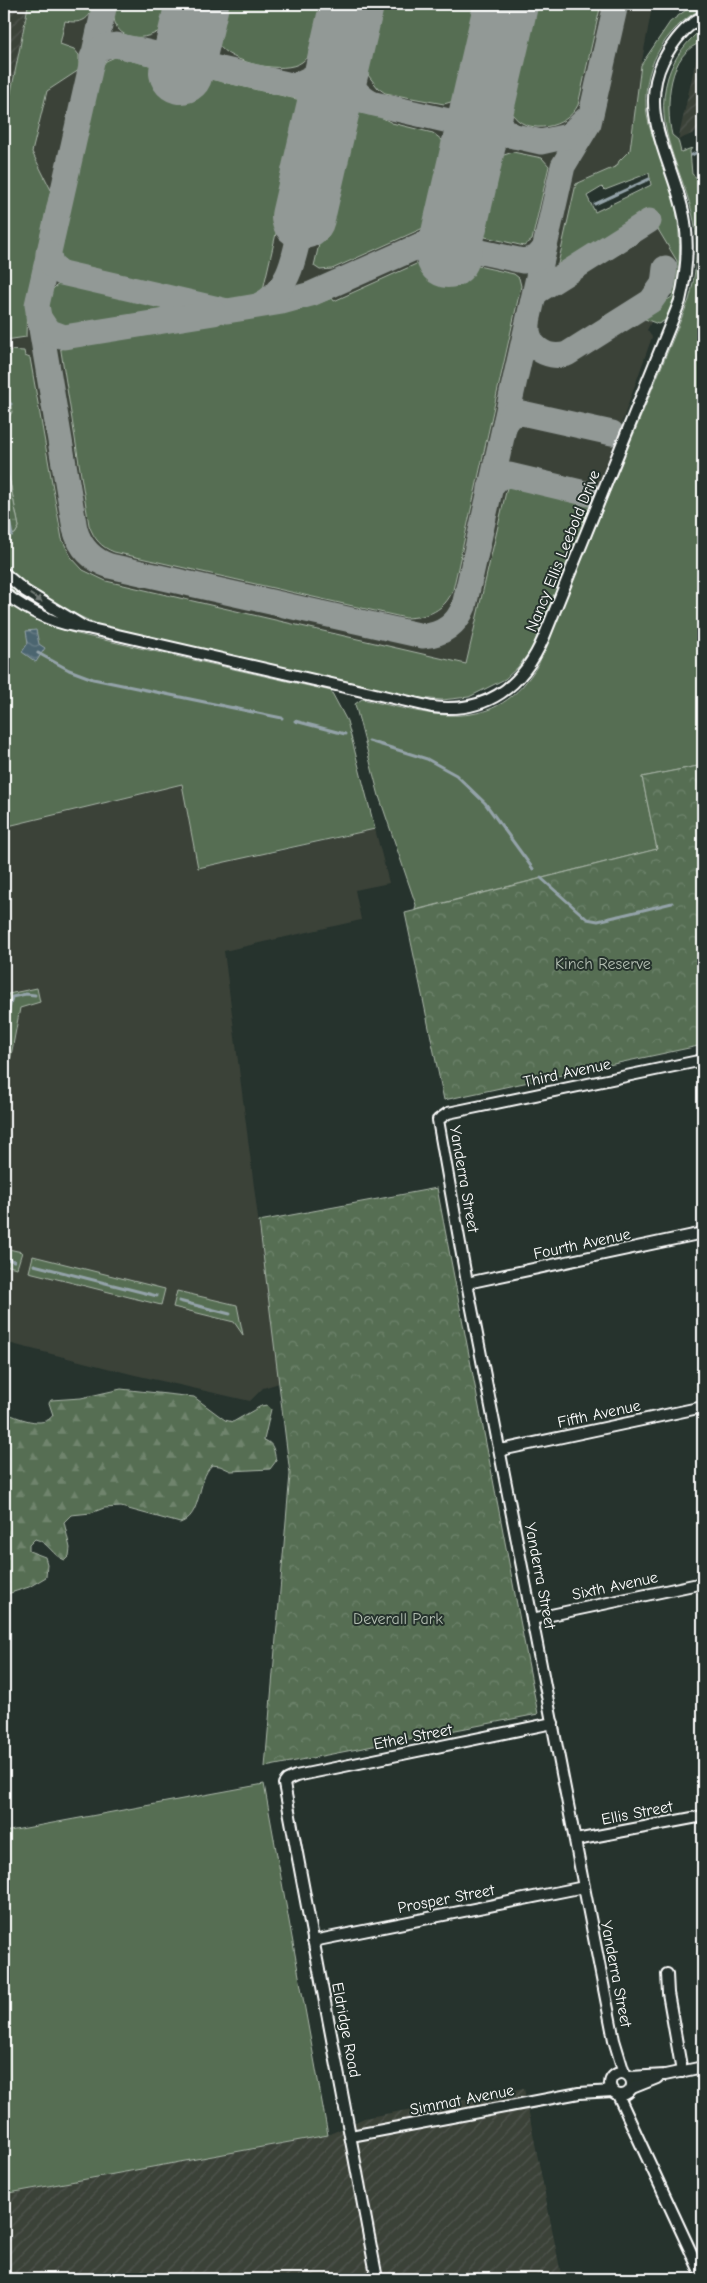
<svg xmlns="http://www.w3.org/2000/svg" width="707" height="2283" viewBox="0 0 707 2283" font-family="'Comic Neue',sans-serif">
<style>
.built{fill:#3b4239}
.industrial{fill:url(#industrial-furrows)}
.grass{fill:#566e53;stroke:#aab6a9;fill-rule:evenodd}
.forest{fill:url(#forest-firs);stroke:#aab6a9}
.wetland{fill:url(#wetland-marsh);stroke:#aab6a9}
.park{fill:url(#park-crowns);stroke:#aab6a9}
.water{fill:url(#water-waves);stroke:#94a3a9}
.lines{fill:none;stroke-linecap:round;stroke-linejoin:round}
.stream{stroke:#94a3a9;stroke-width:3}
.taxiway{stroke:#929996;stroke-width:25}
.runway{stroke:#929996;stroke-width:64}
.minor-casing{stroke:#fff;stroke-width:14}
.minor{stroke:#26332d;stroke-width:10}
.oneway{fill:#727a76}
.labels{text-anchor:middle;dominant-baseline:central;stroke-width:4;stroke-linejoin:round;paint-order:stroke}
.street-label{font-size:16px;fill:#fff;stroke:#26332d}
.park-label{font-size:16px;fill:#b3beb2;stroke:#26332d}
</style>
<defs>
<pattern id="industrial-furrows" width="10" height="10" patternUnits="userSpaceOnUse" patternTransform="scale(1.25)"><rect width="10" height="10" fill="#3b4239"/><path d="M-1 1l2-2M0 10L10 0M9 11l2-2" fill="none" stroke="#4f554d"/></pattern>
<pattern id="forest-firs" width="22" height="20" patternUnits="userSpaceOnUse" patternTransform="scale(1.25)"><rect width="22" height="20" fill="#566e53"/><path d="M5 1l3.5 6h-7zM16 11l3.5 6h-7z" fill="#6f846d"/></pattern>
<pattern id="wetland-marsh" width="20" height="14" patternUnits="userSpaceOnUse" patternTransform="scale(1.25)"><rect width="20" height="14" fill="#566e53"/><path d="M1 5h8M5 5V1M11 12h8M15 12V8" fill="none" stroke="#6f846d"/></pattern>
<pattern id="park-crowns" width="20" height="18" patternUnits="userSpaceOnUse" patternTransform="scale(1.25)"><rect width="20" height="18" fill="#566e53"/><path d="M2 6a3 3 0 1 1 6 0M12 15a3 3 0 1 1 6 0" fill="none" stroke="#6f846d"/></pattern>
<pattern id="water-waves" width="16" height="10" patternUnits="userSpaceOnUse" patternTransform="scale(1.25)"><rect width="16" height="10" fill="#4c6570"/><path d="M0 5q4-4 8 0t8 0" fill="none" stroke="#677c85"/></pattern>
</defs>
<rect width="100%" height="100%" fill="#26332d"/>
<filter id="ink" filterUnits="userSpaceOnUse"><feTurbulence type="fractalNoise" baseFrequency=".02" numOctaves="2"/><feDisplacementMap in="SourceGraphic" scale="10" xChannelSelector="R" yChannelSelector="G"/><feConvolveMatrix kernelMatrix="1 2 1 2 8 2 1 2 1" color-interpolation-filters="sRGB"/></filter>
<g filter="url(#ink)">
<g class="built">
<path d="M 53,4 L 670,4 L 652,7 L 639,77 L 649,171 L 602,186 L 587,196 L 595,211 L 651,185 L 671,210 L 676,254 L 672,295 L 666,299 L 659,320 L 652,320 L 647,330 L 652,337 L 609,459 L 591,502 L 468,667 L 52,569 L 4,333 Z"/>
<path d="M 183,784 L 271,853 L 375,829 L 389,883 L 355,890 L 361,920 L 224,951 L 279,1383 L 263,1388 L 250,1401 L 135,1375 L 4,1342 L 4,827 Z"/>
</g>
<g class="industrial">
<path d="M 4,4 L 28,6 L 4,128 Z"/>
<path d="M 700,42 L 703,42 L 703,129 L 678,140 Z"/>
<path d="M 524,2088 L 562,2279 L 4,2279 L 4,2194 L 328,2135 L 364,2118 Z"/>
</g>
<g class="grass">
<path d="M 21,4 L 94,4 C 90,20 81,24 65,21 L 60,44 L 74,49 L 79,55 L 79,70 L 47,91 L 32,152 L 51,190 L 27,298 L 26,337 L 6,340 L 7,350 L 24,351 L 25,356 L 30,358 L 62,539 L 71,557 L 83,570 L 106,581 L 466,664 L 508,483 L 514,480 L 595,499 L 531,650 L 518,667 L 505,679 L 469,697 L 442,700 L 418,698 L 102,626 C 65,611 33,592 4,565 L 4,528 L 9,535 L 15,534 L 19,527 L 4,453 L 4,425 L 6,424 L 9,396 L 4,391 L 4,128 L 28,6 Z"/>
<path d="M 115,4 L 180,4 C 167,47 104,50 115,4 Z"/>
<path d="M 215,4 L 329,4 C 324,24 320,48 302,62 C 285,75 229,63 218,44 C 210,31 212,18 215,4 Z"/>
<path d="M 374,4 L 481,4 L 460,92 L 454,101 L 444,104 L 385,93 L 378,88 L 368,75 L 362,54 Z"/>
<path d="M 533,4 L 601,4 L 578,105 C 562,137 505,134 510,98 Z"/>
<path d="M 694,4 L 703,4 L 703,8 C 664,28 640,71 647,115 C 652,144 668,170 674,199 C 683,240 681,279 668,319 L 658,324 L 645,319 L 648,311 L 672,297 L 677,261 L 650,216 L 562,270 L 558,264 L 576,184 L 617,166 L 619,161 L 630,150 L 641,65 L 670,22 ZM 649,173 L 651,185 L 595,212 L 587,196 L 602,187 L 605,190 Z"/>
<path d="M 703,28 L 703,42 C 668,51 665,106 672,135 L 678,140 L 681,152 L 692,148 L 690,151 L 692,174 L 698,179 L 703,202 L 703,765 L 642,777 L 657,849 L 415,910 L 416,905 L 379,796 L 355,704 L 362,699 C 431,714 495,739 539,663 L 689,300 C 696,274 699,247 694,221 C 684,171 652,129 668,77 C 674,57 687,41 703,28 Z"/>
<path d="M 115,57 L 301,100 L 306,104 L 262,294 L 234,303 L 72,267 L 61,258 L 60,245 L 99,70 L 106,61 Z"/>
<path d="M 356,111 L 379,116 L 392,123 L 433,133 L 442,140 L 446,154 L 430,225 L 332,269 L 320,270 L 314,266 L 349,114 Z"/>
<path d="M 513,152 L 542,158 L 549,166 L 532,240 L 524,246 L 485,237 L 482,230 L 496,163 L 504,155 Z"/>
<path d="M 425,260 L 425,265 L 465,276 L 469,264 L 514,274 L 519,278 L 521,286 L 453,590 C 444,611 428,617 406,618 L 114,552 C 101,547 94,539 89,525 L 60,345 L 314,305 L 332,298 L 334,301 Z"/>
<path d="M 65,282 L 68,282 L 184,309 L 65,329 C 42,323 40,288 65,282 Z"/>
<path d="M 4,579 L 72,622 L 45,614 L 4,588 Z"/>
<path d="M 4,601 L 39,621 L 73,633 L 331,691 L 347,721 L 375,829 L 198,868 L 182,784 L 4,827 Z"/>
<path d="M 37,988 L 40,1002 L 20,1008 L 4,1093 L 4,1012 L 8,994 Z"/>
<path d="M 4,1248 L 22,1252 L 17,1268 L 4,1265 Z"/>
<path d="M 33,1256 L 165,1289 L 161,1305 L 29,1272 Z"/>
<path d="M 177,1291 L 237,1305 L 243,1335 L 234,1322 L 173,1307 Z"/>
<path d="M 264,1784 L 328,2135 L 4,2194 L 4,1832 Z"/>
</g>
<path class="forest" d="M 121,1389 L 194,1397 L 225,1420 L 233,1422 L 261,1406 L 267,1405 L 271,1409 L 264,1440 C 274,1443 274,1451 276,1461 L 270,1469 L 231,1471 L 220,1466 L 212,1465 C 196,1481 203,1515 180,1523 L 121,1507 L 104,1508 L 91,1513 L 71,1515 L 64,1522 L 70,1548 L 69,1556 L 65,1560 C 52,1556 49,1542 35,1539 L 29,1545 L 29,1551 L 45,1557 L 47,1564 L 46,1577 L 29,1587 L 4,1595 L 4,1412 C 16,1417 44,1430 53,1415 L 49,1403 L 51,1400 L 81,1398 Z"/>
<g class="wetland">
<path d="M 4,391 L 9,396 L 12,412 L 4,425 Z"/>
<path d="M 4,453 L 19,527 L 15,534 L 9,535 L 4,528 Z"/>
</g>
<g class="park">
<path d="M 703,765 L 703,1045 L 444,1100 L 405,913 L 657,849 L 642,777 Z"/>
<path d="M 437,1188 L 538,1714 L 265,1767 L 290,1474 L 259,1221 Z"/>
</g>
<path class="water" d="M 36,630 L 39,644 L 45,648 L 36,662 L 22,652 L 28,643 L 26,631 Z"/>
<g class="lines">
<g class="stream">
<path d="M 692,155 L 703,149"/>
<path d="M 595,204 L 649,179"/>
<path d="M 4,405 L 11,404"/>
<path d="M 4,494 L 12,535"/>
<path d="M 38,653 L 69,670 L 93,679 L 282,718"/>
<path d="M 295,721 L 345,734"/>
<path d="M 369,741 L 427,759 L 456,775 L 485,803 L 533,869"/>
<path d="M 541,878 L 587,919 L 598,921 L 672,903"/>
<path d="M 4,1031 L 12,997 L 26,994 L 35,995"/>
<path d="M 4,1258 L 14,1261"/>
<path d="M 34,1265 L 157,1296"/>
<path d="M 179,1301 L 230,1314"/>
</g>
<g class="taxiway">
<path d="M 105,4 L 37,305 L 75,529 C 80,547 92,560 110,566 L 423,636 C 442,635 457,624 464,606 L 563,166 L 589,123 L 616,4"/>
<path d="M 352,4 C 345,40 332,81 371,103"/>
<path d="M 506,4 C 502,21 498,39 494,57 C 487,89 478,118 514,136"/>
<path d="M 92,57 L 102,47 L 116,45 L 541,142 L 568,136 L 586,119"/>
<path d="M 293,85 C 317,79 336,62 343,38"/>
<path d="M 48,253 L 52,265 L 62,273 L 227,311 L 282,302 L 311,294 L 430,241 L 523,261 L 536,258 L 544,249"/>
<path d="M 535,293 L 649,221"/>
<path d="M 259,305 C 293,289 295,250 303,217"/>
<path d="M 38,316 L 48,331 L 64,337 L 214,313"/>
<path d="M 528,324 C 526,346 546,360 567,354 L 651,301 L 663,284 L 665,268"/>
<path d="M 505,424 L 512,415 L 522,413 L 612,433"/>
<path d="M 490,488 L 498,478 L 509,475 L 589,494"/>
</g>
<g class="runway">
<path d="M 181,72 L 197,4"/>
<path d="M 303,217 L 352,4"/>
<path d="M 448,256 L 506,4"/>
</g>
<g class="minor-casing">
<g id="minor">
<path d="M 4,573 L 25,591 L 86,628"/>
<path d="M 4,593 C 29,612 55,625 87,628 L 432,707 C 487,714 523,686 544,637 L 680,301 C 686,275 689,249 685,222 C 677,167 636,116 663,61 C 672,43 686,26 703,16"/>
<path d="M 467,1283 L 703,1233"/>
<path d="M 501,1450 L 703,1407"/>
<path d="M 532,1619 L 703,1583"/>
<path d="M 576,1840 L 703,1816"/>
<path d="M 313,1941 L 584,1887"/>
<path d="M 667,1974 L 668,1993 L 682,2072"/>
<circle cx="621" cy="2084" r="11"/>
<path d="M 624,2073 L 614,2040 L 584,1887 L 467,1283 L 438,1120 L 448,1113 L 703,1060"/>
<path d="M 630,2077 L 665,2075 L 703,2067"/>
<path d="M 632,2088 L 657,2078"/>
<path d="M 618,2095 L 703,2278"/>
<path d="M 351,2136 L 579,2093 L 613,2091"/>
<path d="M 377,2279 L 284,1784 L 287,1780 L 296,1776 L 553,1723"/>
</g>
</g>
<use href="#minor" class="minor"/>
</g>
<defs><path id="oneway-solid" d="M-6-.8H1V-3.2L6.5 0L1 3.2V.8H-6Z" transform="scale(1.25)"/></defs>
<use class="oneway" href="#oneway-solid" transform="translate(36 598) rotate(33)"/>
</g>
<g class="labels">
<g class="street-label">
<text transform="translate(563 551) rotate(-68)">Nancy Ellis Leebold Drive</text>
<text transform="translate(567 1073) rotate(-12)">Third Avenue</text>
<text transform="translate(464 1179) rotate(80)">Yanderra Street</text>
<text transform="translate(582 1244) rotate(-12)">Fourth Avenue</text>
<text transform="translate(599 1414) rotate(-12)">Fifth Avenue</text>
<text transform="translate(540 1576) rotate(79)">Yanderra Street</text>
<text transform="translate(615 1586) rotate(-12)">Sixth Avenue</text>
<text transform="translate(413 1737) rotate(-11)">Ethel Street</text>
<text transform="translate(637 1813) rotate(-11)">Ellis Street</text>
<text transform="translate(446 1899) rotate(-11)">Prosper Street</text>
<text transform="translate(616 1974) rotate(79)">Yanderra Street</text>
<text transform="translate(346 2030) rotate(79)">Eldridge Road</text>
<text transform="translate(462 2100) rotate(-11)">Simmat Avenue</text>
</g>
<g class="park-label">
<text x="603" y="964">Kinch Reserve</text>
<text x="398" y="1619">Deverall Park</text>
</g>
</g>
<rect width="707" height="2283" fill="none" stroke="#26332d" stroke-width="20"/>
<rect x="10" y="10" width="687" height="2263" fill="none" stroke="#fff" stroke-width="2" filter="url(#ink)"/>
</svg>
